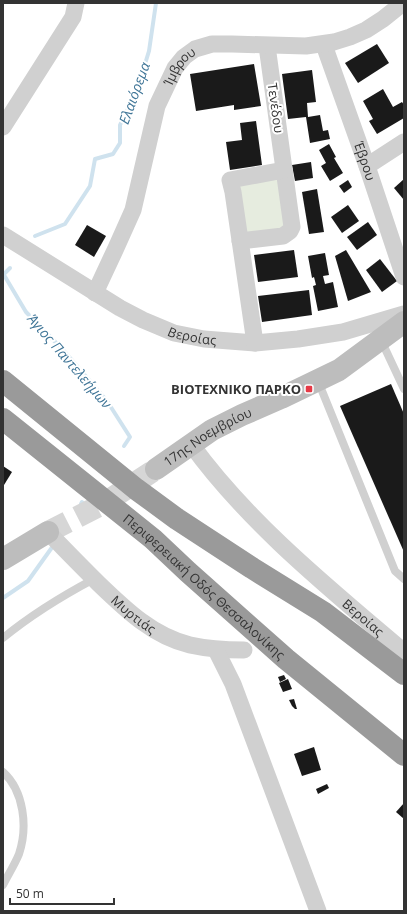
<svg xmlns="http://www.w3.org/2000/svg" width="407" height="914" viewBox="0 0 407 914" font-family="'Open Sans',sans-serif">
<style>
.green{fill:#e6ecdf}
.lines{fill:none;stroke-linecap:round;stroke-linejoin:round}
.stream{stroke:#cfe2ee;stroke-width:4}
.building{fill:#1a1a1a}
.secondary-tunnel{stroke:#d6d6d6;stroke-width:22;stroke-dasharray:22 11;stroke-linecap:butt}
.lane{stroke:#d0d0d0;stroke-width:8}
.street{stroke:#d0d0d0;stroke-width:17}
.secondary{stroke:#bdbdbd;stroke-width:22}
.highway{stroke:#9a9a9a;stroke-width:22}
.poi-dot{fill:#e63946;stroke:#fff;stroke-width:1.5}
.labels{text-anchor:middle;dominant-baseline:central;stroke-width:4;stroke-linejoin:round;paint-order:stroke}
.street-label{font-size:13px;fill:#333;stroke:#fff}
.poi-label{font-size:13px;font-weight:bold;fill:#333;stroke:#fff;text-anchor:end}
.water-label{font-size:14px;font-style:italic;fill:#3f7597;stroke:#fff}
</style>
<rect width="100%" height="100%" fill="#fff"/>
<path class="green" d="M 279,177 L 287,229 L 245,236 L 236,184 Z"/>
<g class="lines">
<g class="stream">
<path d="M 35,236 L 65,224 L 90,186 L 95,159 L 113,154 L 120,143 L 120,125 L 137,90 L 149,51 L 156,3"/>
<path d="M 3,275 L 10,268"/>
<path d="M 4,275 L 26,312 L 64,351 L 107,401 L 130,437 L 124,446"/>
<path d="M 81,504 L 82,502"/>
<path d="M 3,598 L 28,581 L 53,546"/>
</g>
</g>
<g class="building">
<path d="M 377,44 L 389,63 L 358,83 L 345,63 Z"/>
<path d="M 254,64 L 261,106 L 234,110 L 234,105 L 196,111 L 190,74 Z"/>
<path d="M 312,70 L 316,102 L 307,103 L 308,117 L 320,115 L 323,131 L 328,130 L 330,139 L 310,143 L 306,117 L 288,119 L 282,74 Z"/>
<path d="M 383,89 L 393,107 L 402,102 L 404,105 L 404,118 L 377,134 L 369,121 L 373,119 L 363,101 Z"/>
<path d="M 256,121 L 262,165 L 230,170 L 226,142 L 242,140 L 240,123 Z"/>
<path d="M 329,144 L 336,157 L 334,158 L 343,173 L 330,181 L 321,166 L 326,163 L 319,150 Z"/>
<path d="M 311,162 L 313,178 L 295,181 L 292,165 Z"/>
<path d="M 404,179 L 404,200 L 394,188 Z"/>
<path d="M 348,180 L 352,187 L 344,193 L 339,186 Z"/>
<path d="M 317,189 L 324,232 L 309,234 L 302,192 Z"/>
<path d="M 348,205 L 359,221 L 342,233 L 331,217 Z"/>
<path d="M 368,222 L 377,235 L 357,250 L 347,237 Z"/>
<path d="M 87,225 L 106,236 L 94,257 L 75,245 Z"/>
<path d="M 294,250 L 298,277 L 258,282 L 254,255 Z"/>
<path d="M 346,250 L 371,292 L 348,301 L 335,256 Z"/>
<path d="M 325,253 L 329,275 L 323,276 L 325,284 L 333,282 L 338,307 L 318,311 L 313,286 L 316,285 L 314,277 L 312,278 L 308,256 Z"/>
<path d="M 380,259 L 397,281 L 382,292 L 366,270 Z"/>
<path d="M 309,290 L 312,315 L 262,322 L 258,296 Z"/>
<path d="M 391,384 L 404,414 L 404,552 L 340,406 Z"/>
<path d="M 3,466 L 12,472 L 4,485 L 3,484 Z"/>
<path d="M 284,675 L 286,679 L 280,682 L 278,677 Z"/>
<path d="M 288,679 L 292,689 L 283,692 L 279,683 Z"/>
<path d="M 294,699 L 297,709 L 295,709 L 292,706 L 289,700 Z"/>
<path d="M 314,747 L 321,770 L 302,776 L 294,754 Z"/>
<path d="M 327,784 L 329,788 L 318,794 L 316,789 Z"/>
<path d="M 404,803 L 404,819 L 396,812 Z"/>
</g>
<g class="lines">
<path class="secondary-tunnel" d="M 48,532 L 103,504 L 156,469"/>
<g class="lane">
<path d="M 381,340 L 404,389"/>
<path d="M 318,381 L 395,571 L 404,579"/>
<path d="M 3,638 C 31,615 62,596 94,579"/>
<path d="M 3,772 C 24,791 28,827 19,854 C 15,864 8,875 3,885"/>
</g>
<g class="street">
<path id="s1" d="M 324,45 L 367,166 L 404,277"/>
<path d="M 3,127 L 73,17 L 76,3"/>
<path d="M 367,166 L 404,142"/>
<path id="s2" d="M 3,235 L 120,308 L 143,320 L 174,333 L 204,339 L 255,343 L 298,339 L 343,332 L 404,314"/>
<path d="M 240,241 L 283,236 L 290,231 L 292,227 L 267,46"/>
<path id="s3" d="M 95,293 L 116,248 L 133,210 L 157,106 L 175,68 L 184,57 L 195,49 L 212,44 L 232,44 L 306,46 L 334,42 L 350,37 L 366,30 L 383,19 L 403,3"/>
<path d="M 255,343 L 233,192 L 230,180 L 284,170"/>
<path id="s4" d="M 191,444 C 248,523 330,589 404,652"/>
<path id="s5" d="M 48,532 C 65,550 82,567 99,584 C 126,610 153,636 190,645 C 208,649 225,650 244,650"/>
<path d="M 216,650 L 233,684 L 318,911"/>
</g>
<g class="secondary">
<path id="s6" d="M 156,469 L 212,430 L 242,415 L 281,398 L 339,370 L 404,322"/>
<path d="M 3,559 L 48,532"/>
</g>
<g class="highway">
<path d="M 3,381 L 136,489 L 177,519 L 252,568 L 323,612 L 404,674"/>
<path id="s7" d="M 3,419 L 153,539 L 188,572 L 286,659 L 404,755"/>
</g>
</g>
<rect class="poi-dot" x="305" y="385" width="8" height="8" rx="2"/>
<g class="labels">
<g class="street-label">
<text stroke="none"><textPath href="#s3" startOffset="244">Ίμβρου</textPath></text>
<text transform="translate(276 108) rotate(82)">Τενέδου</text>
<text stroke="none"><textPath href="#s1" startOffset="123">Έβρου</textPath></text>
<text stroke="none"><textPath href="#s2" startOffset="216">Βεροίας</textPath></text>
<text stroke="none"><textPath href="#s6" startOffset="61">17ης Νοεμβρίου</textPath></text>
<text stroke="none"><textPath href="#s7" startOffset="262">Περιφερειακή Οδός Θεσσαλονίκης</textPath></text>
<text stroke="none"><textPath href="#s5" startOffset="119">Μυρτιάς</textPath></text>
<text stroke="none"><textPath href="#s4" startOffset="245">Βεροίας</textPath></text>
</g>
<g class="poi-label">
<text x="301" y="389">ΒΙΟΤΕΧΝΙΚΟ ΠΑΡΚΟ</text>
</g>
<g class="water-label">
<text transform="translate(134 93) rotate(-70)">Ελαιόρεμα</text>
<text transform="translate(70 361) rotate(49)">Άγιος Παντελεήμων</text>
</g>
</g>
<rect width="407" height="914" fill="none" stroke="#333333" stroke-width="8"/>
<path d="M10 898v6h104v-6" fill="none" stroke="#333333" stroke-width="2"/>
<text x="16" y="898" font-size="12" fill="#333333" stroke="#ffffff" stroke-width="3" paint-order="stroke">50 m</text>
</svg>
